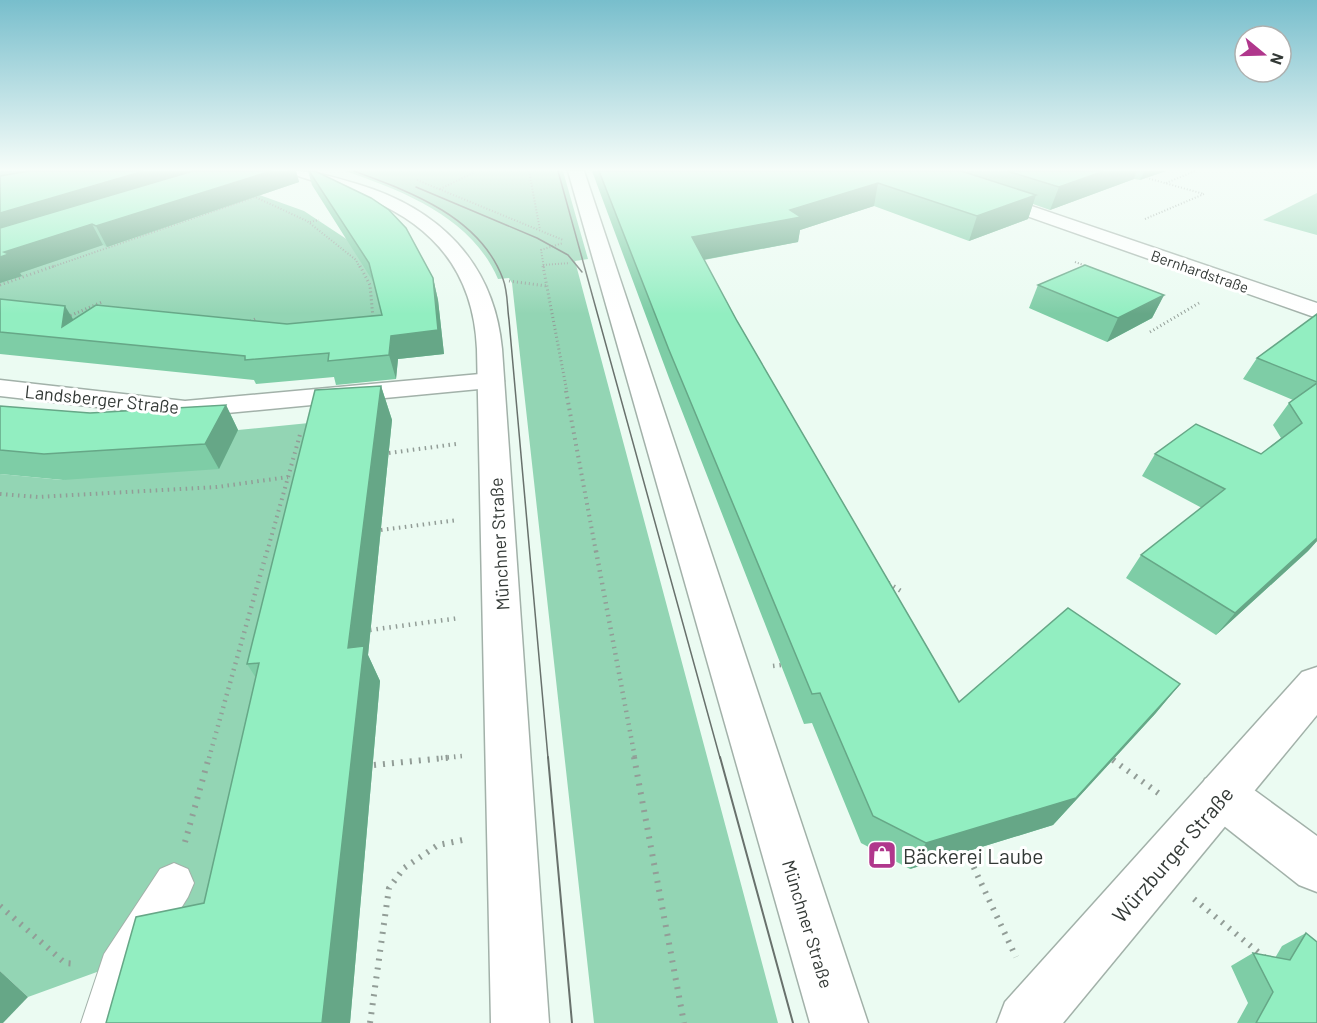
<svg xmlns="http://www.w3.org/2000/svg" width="1317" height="1023" viewBox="0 0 1317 1023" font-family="Barlow,sans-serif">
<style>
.green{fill:#93d5b4}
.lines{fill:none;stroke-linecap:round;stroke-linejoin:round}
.service-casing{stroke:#a2b1a9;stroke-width:2}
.minor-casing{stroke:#a2b1a9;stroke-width:3}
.tertiary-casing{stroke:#a2b1a9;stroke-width:3}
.path-far4{stroke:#929d97;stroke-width:2;stroke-dasharray:1 2;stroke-linecap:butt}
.path-far3{stroke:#929d97;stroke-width:3;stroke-dasharray:1 3;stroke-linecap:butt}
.path-far2{stroke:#929d97;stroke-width:4;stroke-dasharray:1.5 4.5;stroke-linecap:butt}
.path-far1{stroke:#929d97;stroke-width:4.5;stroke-dasharray:1.5 5;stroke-linecap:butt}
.path{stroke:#929d97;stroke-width:6;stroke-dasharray:2 7;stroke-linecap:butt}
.service{fill:#fff;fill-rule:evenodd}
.minor{fill:#fff;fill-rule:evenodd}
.tertiary{fill:#fff;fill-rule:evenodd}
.tram-far1{stroke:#68716c;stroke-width:1.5}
.tram{stroke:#68716c;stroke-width:2}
.wall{fill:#7ecda6}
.shaded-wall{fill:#66a787}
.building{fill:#92eec1;stroke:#66a787;stroke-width:1.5}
.labels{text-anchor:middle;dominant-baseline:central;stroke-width:6;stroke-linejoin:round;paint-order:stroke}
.far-street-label{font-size:15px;fill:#333936;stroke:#fff}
.street-label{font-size:18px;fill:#333936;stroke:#fff}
.near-street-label{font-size:21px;fill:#333936;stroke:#fff}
.near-poi-label{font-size:21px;fill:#333936;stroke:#fff;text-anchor:start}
</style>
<rect width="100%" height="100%" fill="#ebfbf2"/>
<g class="green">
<path d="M 345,171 L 563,171 L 588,259 L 575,261 L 778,1023 L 594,1023 L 512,283 L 509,278 L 498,279 C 472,218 404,191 345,171 Z"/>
<path d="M 235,186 L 304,211 L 348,240 L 368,259 L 392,341 L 0,321 L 0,280 Z"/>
<path d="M 1317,193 L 1317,235 L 1263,220 Z"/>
<path d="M 329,421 L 241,907 L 174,944 L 28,997 L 0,971 L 0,474 L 62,480 L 238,430 Z"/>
</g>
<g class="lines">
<g class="service-casing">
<path id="service" d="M 174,863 L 188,869 L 194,883 L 188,897 L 138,978 L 125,1023 L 81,1023 L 104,954 L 160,869 Z"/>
</g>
<g class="minor-casing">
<g id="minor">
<path d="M 905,171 L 928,171 L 1317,303 L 1317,318 L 907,174 Z"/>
<path d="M 491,373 L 500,375 L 504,381 L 500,387 L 185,417 L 0,396 L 0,380 L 185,401 Z"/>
<path d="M 1222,772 L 1239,779 L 1317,836 L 1317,892 L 1299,885 L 1205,811 L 1199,795 L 1205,779 Z"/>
</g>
</g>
<g class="tertiary-casing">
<g id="tertiary">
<path d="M 290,171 C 314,171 334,177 357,184 C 438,208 494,262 502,349 L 549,1023 L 491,1023 L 477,349 C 474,277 438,228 371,200 C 346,189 318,183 292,174 Z"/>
<path d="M 568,171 L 584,171 L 868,1023 L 810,1023 Z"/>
<path d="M 1317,667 L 1317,715 L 1063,1023 L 997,1023 L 1005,1002 L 1302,672 Z"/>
</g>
</g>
<g class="path-far4">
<path d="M 529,171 L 540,230"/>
<path d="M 417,180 L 563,240"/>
<path d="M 1166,183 L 1195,171"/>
<path d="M 440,189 L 477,171"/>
<path d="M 1145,219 L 1204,194 L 1147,178"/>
<path d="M 310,222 L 319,220"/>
<path d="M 1075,262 L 1086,266"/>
<path d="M 543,265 L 570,263"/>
<path d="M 49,268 L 255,197 L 307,221 L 356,260 L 360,268"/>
<path d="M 544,268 L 541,250 L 563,243"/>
</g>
<g class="path-far3">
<path d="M 360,266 L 370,285 L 373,318"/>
<path d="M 543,266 L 567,392"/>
<path d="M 509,281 L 547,286"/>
<path d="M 0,285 L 54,266"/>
<path d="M 67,317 L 102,302"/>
<path d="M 247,323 L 257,318"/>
<path d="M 1150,332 L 1199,303"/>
</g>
<g class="path-far2">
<path d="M 566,391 L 596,552"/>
<path d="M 389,453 L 456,444"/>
<path d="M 0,494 L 38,497 L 217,487 L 288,477"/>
<path d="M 381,530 L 458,520"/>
<path d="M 267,552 L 301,431"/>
</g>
<g class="path-far1">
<path d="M 596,551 L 635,758"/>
<path d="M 888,583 L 904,593"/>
<path d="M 370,630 L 460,618"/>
<path d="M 773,666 L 781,665"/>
<path d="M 209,758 L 267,551"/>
<path d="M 441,758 L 463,756"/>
</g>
<g class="path">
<path d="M 634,757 L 684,1023"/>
<path d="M 1113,760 L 1161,795"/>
<path d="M 374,765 L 455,757"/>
<path d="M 185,842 L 209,757"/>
<path d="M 966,851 L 1016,957"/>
<path d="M 1194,899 L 1264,957"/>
<path d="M 0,906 L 65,963 L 77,964"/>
<path d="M 370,1023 L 389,888 L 404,868 L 438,845 L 463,840"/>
</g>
<use href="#service" class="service"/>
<use href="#minor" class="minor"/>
<use href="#tertiary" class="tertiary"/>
<g class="tram-far1">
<path d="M 354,171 C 411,192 480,217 503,279 C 508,292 507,307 509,320 L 548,758"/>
<path d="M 558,171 L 720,758"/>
<path d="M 416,187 L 537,238 L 568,255 L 582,272"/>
</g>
<g class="tram">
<path d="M 548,757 L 572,1023"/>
<path d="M 720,757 L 793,1023"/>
</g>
</g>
<g class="wall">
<path d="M 0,171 L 296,171 L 299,182 L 107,247 L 103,245 L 20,273 L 22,276 L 0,283 Z"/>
<path d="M 308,171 L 315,171 L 433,278 L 438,300 L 444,354 L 398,359 L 396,379 L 336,385 L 334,377 L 256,384 L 254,380 L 0,354 L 0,299 L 74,320 L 287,324 L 382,315 L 374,283 L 312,185 Z"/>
<path d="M 592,171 L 1166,171 L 1140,180 L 1134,179 L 1050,210 L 1033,204 L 1028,219 L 969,241 L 874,206 L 800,230 L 798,242 L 704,260 L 737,321 L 959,702 L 1180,684 L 1155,714 L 1053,825 L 910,869 L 861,843 L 812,723 L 804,724 L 669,378 Z"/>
<path d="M 1038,285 L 1164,295 L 1152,318 L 1107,342 L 1029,308 Z"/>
<path d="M 1317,314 L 1317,541 L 1308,551 L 1216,635 L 1126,578 L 1141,555 L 1202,508 L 1142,476 L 1155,454 L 1261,454 L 1281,438 L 1273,425 L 1289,403 L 1293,400 L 1243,379 L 1257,358 Z"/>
<path d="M 381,386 L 392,420 L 368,655 L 380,681 L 350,1023 L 106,1023 L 204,903 L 256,678 L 247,664 Z"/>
<path d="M 226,405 L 238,430 L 219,469 L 63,480 L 0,474 L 0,406 L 90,413 Z"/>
<path d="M 1306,933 L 1317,1023 L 1237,1023 L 1248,1003 L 1231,966 L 1253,953 L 1275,958 L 1282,946 Z"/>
</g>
<g class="shaded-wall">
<path d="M 144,171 L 213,171 L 0,237 L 0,213 Z"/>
<path d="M 271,171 L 296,171 L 299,182 L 107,247 L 96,226 Z"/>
<path d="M 1104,171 L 1137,171 L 1134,179 L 1050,210 L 1059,187 Z"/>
<path d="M 1145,171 L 1166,171 L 1140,180 Z"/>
<path d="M 878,183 L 874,206 L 800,230 L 798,242 L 691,262 L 692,237 Z"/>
<path d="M 1036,195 L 1028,219 L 969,241 L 977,216 Z"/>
<path d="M 92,224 L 103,245 L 20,273 L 22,276 L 0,283 L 0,257 L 4,252 Z"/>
<path d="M 433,278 L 438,300 L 444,354 L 398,359 L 396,379 L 389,355 L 391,336 Z"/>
<path d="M 1164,295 L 1152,318 L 1107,342 L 1118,318 Z"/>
<path d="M 65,306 L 79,329 L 62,327 Z"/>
<path d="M 381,386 L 392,420 L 368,655 L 380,681 L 350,1023 L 321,1023 L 348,648 Z"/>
<path d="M 226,405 L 238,430 L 219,469 L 205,444 Z"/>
<path d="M 1317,538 L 1317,541 L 1308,551 L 1216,635 L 1235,613 Z"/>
<path d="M 1180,684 L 1155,714 L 1053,825 L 910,869 L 926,843 Z"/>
<path d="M 0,971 L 28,997 L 3,1023 L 0,1023 Z"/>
</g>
<g class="building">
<path d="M 29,171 L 144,171 L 0,213 L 0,176 Z"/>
<path d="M 193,171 L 271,171 L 96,226 L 92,224 L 4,252 L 9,254 L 0,257 L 0,228 Z"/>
<path d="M 309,171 L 315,171 L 371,198 L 389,210 L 406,228 L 433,278 L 438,330 L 391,336 L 389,355 L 328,361 L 329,353 L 245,360 L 245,356 L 0,332 L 0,299 L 65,306 L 62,327 L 96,305 L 287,324 L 382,315 L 369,263 Z"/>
<path d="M 599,171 L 961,171 L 1036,195 L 977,216 L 878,183 L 790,210 L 801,217 L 692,237 L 737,321 L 959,702 L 1068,608 L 1180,684 L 1076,798 L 926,843 L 873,816 L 820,693 L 812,694 L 669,350 Z"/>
<path d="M 1007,171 L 1104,171 L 1059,187 Z"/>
<path d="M 1085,265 L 1164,295 L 1118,318 L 1038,285 Z"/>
<path d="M 1317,314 L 1317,382 L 1257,358 Z"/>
<path d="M 1317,383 L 1317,538 L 1235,613 L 1141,555 L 1225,489 L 1155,454 L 1196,424 L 1261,454 L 1302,423 L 1289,403 Z"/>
<path d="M 381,386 L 348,648 L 364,646 L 322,1023 L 106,1023 L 136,917 L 204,903 L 259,663 L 247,664 L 315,390 Z"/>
<path d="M 226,405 L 205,444 L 44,454 L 0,450 L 0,406 L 90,413 Z"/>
<path d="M 1306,933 L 1317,942 L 1317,1023 L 1256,1023 L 1273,992 L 1253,953 L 1290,960 Z"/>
</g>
<linearGradient id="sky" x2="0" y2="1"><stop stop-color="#78becc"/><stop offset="0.54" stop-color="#f6fdf9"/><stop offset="1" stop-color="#f6fdf9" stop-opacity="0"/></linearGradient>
<rect width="1317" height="314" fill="url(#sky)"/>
<defs>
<g id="shop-square" transform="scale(1.5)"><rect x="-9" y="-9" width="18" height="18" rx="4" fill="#b0378c" stroke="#fff"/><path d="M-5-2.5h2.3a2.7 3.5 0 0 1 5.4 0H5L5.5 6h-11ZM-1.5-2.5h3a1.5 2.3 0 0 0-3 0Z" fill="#fff"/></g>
</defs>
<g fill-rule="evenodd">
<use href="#shop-square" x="882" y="855"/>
</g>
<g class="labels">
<g class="far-street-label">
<text transform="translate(1200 271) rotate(19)">Bernhardstraße</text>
</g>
<g class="street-label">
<text transform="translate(102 399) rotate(6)">Landsberger Straße</text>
<text transform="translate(499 544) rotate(-93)">Münchner Straße</text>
<text transform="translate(808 924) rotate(73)">Münchner Straße</text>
</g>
<g class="near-street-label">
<text transform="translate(1172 854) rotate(-49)">Würzburger Straße</text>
</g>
<g class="near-poi-label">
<text x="903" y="855">Bäckerei Laube</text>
</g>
</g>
<g transform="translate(1263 54) rotate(109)"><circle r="28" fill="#ffffff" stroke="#adb0af" stroke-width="1.5"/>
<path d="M0-4.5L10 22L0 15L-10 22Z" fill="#b0378c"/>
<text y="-9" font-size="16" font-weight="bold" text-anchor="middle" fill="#333936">N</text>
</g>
</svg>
